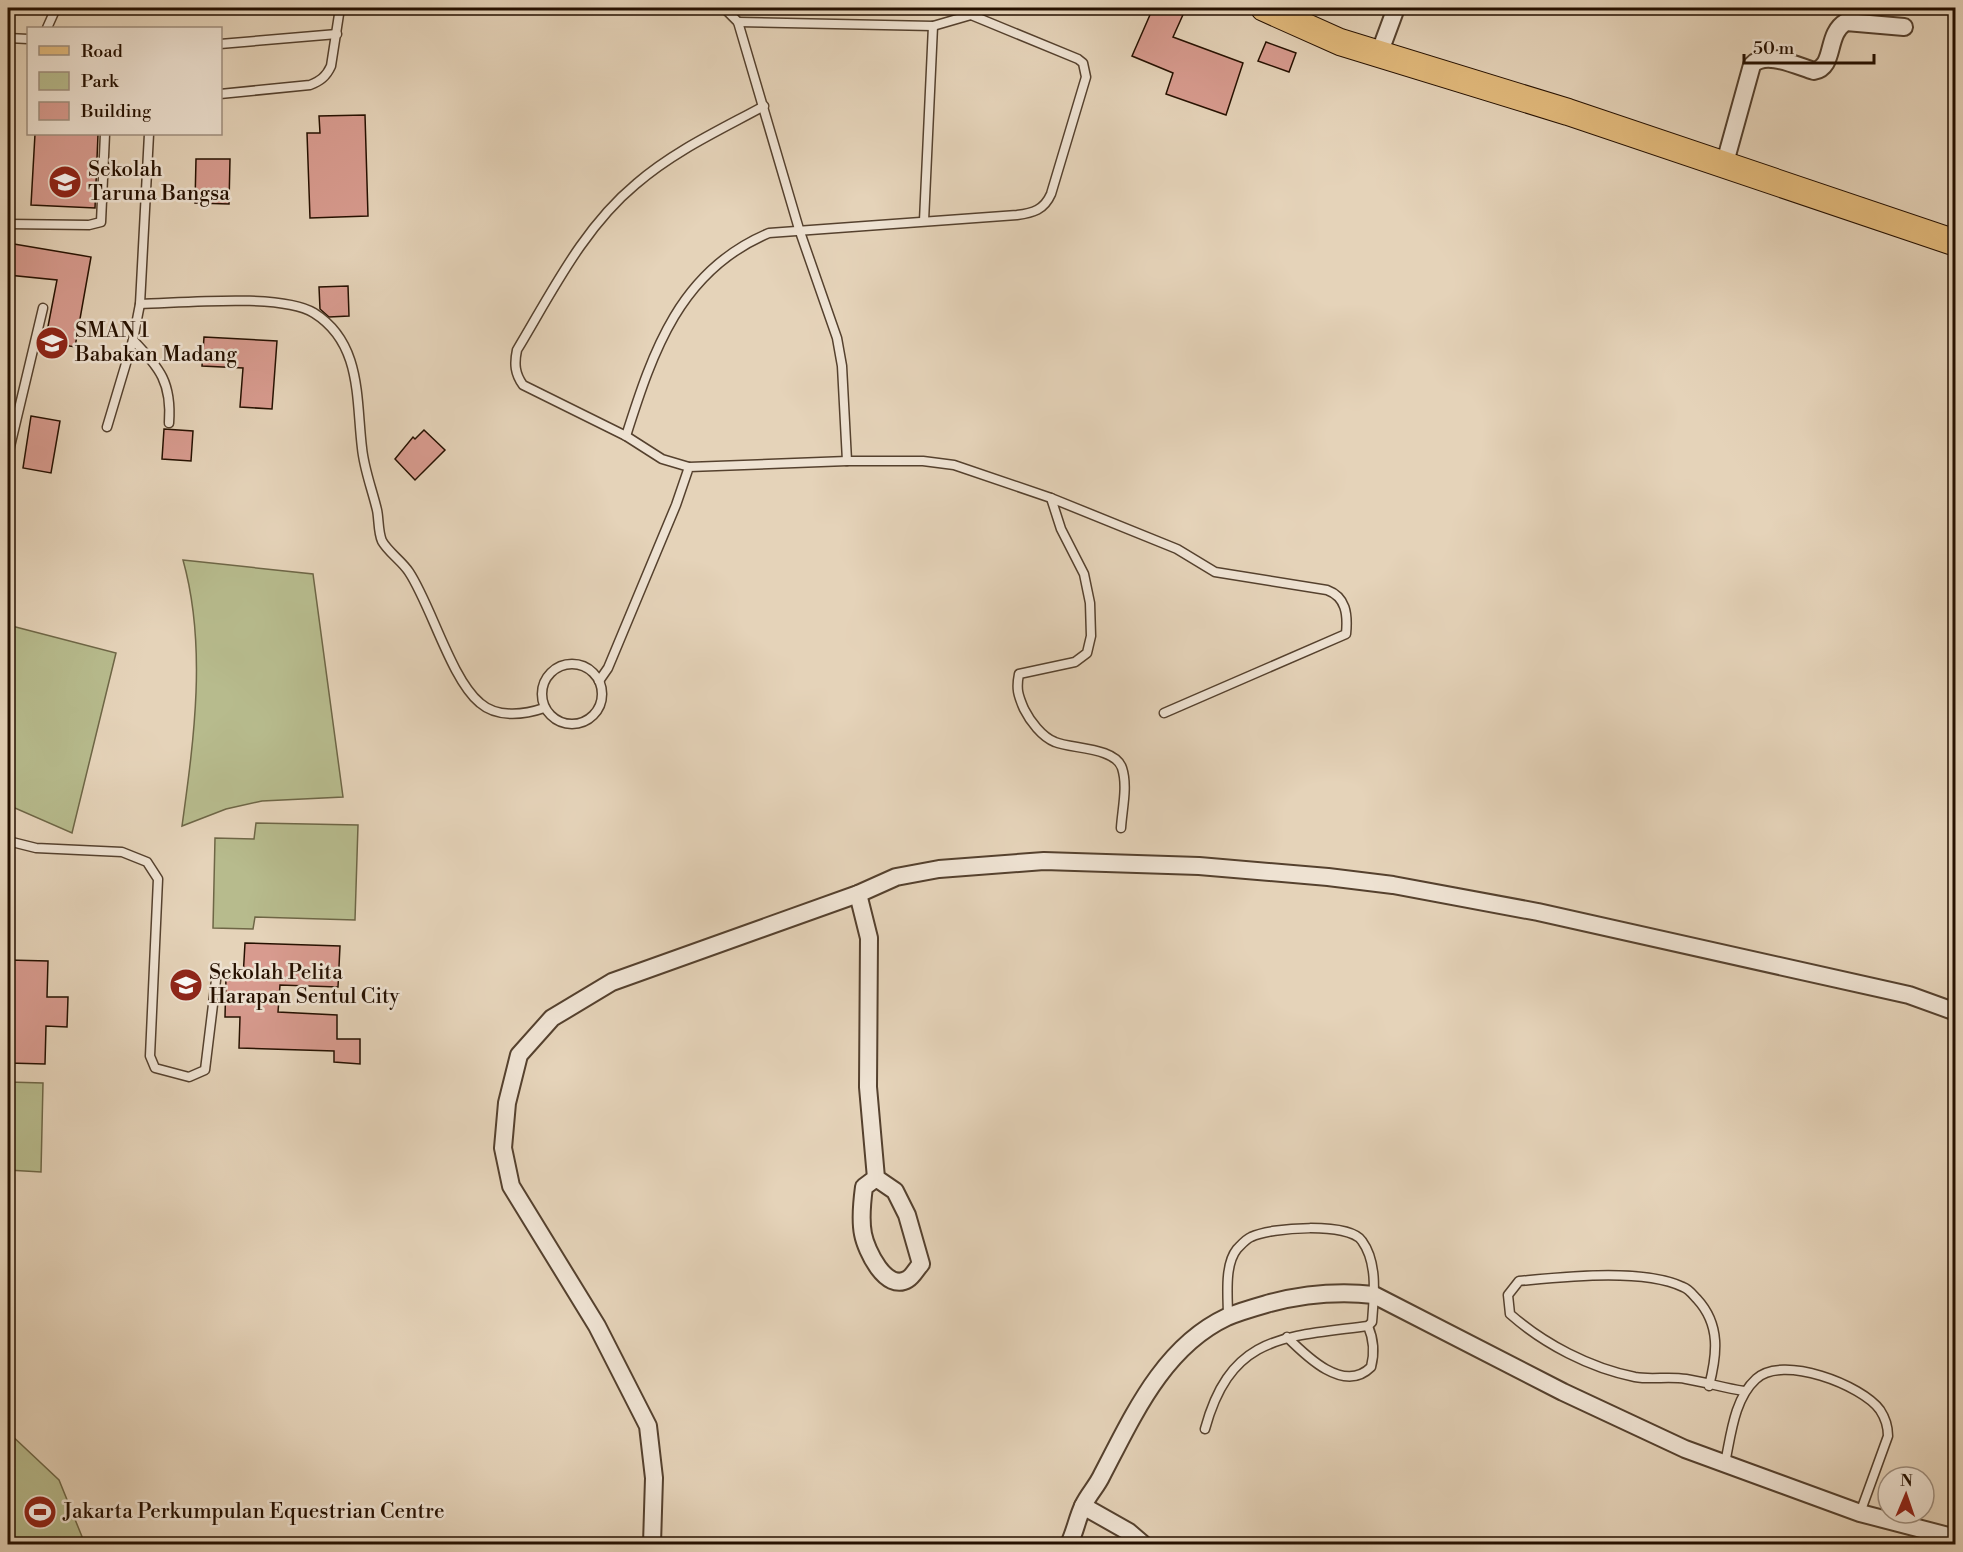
<svg xmlns="http://www.w3.org/2000/svg" width="1963" height="1552" viewBox="0 0 1963 1552" font-family="'Libre Bodoni',serif">
<style>
.green{fill:#b7bb8d;stroke:#6e6646;stroke-width:1.5}
.building{fill:#d89b8f;stroke:#251000;stroke-width:1.5}
.lines{fill:none;stroke-linecap:round;stroke-linejoin:round}
.service-casing{stroke:#55412e;stroke-width:11}
.minor-casing{stroke:#55412e;stroke-width:20}
.primary-casing{stroke:#251000;stroke-width:28}
.service{stroke:#eee2d2;stroke-width:8}
.minor{stroke:#eee2d2;stroke-width:16}
.primary{stroke:#e2ba7c;stroke-width:26}
.labels{text-anchor:middle;dominant-baseline:central;stroke-width:5;stroke-linejoin:round;paint-order:stroke}
.poi-label{font-size:21px;fill:#251000;stroke:#eee2d2;text-anchor:start}
</style>
<rect width="100%" height="100%" fill="#e5d3b9"/>
<filter id="stains"><feTurbulence type="fractalNoise" baseFrequency=".00333" numOctaves="4"/><feColorMatrix values="0 0 0 0 .2 0 0 0 0 .09 0 0 0 0 .02 0 0 0 .5 -.17"/></filter>
<radialGradient id="worn" r=".72"><stop offset=".6" stop-color="#630" stop-opacity="0"/><stop offset="1" stop-color="#630" stop-opacity=".3"/></radialGradient>
<g class="green">
<path d="M 183,560 L 313,574 L 343,797 L 262,801 L 226,809 L 182,826 C 194,739 207,646 183,560 Z"/>
<path d="M 8,625 L 116,653 L 72,833 L 8,805 Z"/>
<path d="M 256,823 L 358,825 L 355,920 L 255,917 L 253,929 L 213,928 L 215,838 L 254,839 Z"/>
<path d="M 8,1082 L 43,1083 L 41,1172 L 8,1170 Z"/>
<path d="M 8,1432 L 59,1480 L 85,1544 L 8,1544 Z"/>
</g>
<g class="building">
<path d="M 1153,8 L 1186,8 L 1173,37 L 1243,63 L 1226,115 L 1166,94 L 1173,73 L 1132,56 Z"/>
<path d="M 1266,42 L 1296,53 L 1289,72 L 1258,61 Z"/>
<path d="M 365,115 L 368,216 L 310,218 L 307,133 L 320,133 L 319,116 Z"/>
<path d="M 35,134 L 98,134 L 95,208 L 31,205 Z"/>
<path d="M 196,159 L 230,159 L 229,204 L 195,203 Z"/>
<path d="M 8,243 L 91,257 L 75,347 L 45,342 L 57,280 L 8,275 Z"/>
<path d="M 348,286 L 349,316 L 329,317 L 320,309 L 319,287 Z"/>
<path d="M 204,337 L 277,341 L 272,409 L 240,407 L 243,368 L 202,366 Z"/>
<path d="M 31,416 L 60,421 L 51,473 L 23,468 Z"/>
<path d="M 164,429 L 193,431 L 191,461 L 162,459 Z"/>
<path d="M 424,430 L 445,450 L 415,480 L 395,459 L 413,437 L 415,439 Z"/>
<path d="M 245,943 L 340,946 L 338,987 L 280,985 L 278,1012 L 337,1015 L 337,1039 L 360,1039 L 360,1064 L 334,1062 L 334,1051 L 239,1048 L 240,1017 L 225,1017 L 226,977 L 243,978 Z"/>
<path d="M 8,960 L 48,961 L 47,997 L 68,997 L 67,1027 L 46,1026 L 45,1064 L 8,1063 Z"/>
</g>
<g class="lines">
<g class="service-casing">
<g id="service">
<path d="M 724,8 L 738,22 L 799,229 L 837,338 L 842,366 L 847,461 L 923,461 L 954,465 L 1051,498 L 1177,549 L 1215,572 L 1327,590 C 1346,597 1348,614 1346,634 L 1164,713"/>
<path d="M 47,28 L 56,8"/>
<path d="M 8,38 L 28,39"/>
<path d="M 220,44 L 337,34"/>
<path d="M 220,94 L 310,85 C 320,81 326,77 331,66 L 340,8"/>
<path d="M 924,221 L 933,26"/>
<path d="M 8,224 L 89,225 L 101,222 L 105,134"/>
<path d="M 140,304 C 182,303 282,293 314,313 C 362,343 356,399 362,448 C 364,469 372,489 377,510 C 379,519 378,532 382,541 C 388,552 402,561 409,572 C 431,605 451,679 480,703 C 497,718 524,715 544,708"/>
<path d="M 133,340 C 160,368 172,383 169,423"/>
<path d="M 107,427 L 133,340 L 140,304 L 149,134"/>
<path d="M 626,436 C 653,351 680,270 769,233 L 1017,215 C 1033,213 1044,210 1051,194 L 1086,77 L 1083,63 L 1078,59 L 971,15 L 933,26 L 738,22"/>
<path d="M 8,455 L 43,308"/>
<path d="M 689,467 L 662,459 L 626,436 L 523,385 C 515,374 514,364 517,350 C 552,292 583,228 636,184 C 674,151 720,130 764,106"/>
<path d="M 1051,498 L 1061,529 L 1084,574 L 1090,603 L 1091,636 L 1087,653 L 1075,662 L 1019,674 C 1016,689 1018,695 1024,709 C 1030,721 1042,737 1055,742 C 1072,749 1115,747 1122,768 C 1128,786 1122,810 1121,828"/>
<circle cx="572" cy="694" r="30"/>
<path d="M 599,681 L 608,668 L 676,505 L 689,467 L 847,461"/>
<path d="M 8,841 L 36,848 L 122,852 L 147,862 L 158,879 L 150,1056 L 155,1068 L 189,1077 L 205,1070 L 216,980"/>
<path d="M 1287,1337 C 1306,1356 1344,1394 1371,1367 C 1375,1352 1374,1340 1368,1326"/>
<path d="M 1709,1386 C 1717,1355 1721,1325 1697,1299 C 1693,1295 1689,1289 1683,1287 C 1643,1268 1563,1277 1519,1281 L 1508,1295 L 1510,1314 C 1544,1344 1590,1368 1635,1377 C 1652,1380 1669,1376 1686,1379 C 1705,1382 1724,1388 1744,1391"/>
<path d="M 1205,1429 C 1231,1334 1285,1337 1368,1326 L 1372,1322 C 1374,1296 1378,1263 1362,1241 C 1349,1222 1271,1227 1251,1237 C 1246,1239 1241,1245 1237,1249 C 1224,1265 1228,1297 1228,1317"/>
<path d="M 1725,1463 C 1731,1435 1734,1399 1756,1379 C 1782,1354 1862,1385 1880,1410 C 1886,1419 1888,1426 1888,1436 L 1860,1513"/>
</g>
</g>
<g class="minor-casing">
<g id="minor">
<path d="M 1379,54 L 1396,8"/>
<path d="M 1724,166 L 1752,65 C 1765,50 1797,66 1814,71 C 1836,67 1825,34 1846,22 L 1904,27"/>
<path d="M 858,894 L 869,938 L 868,1087 L 876,1178 L 864,1187 C 862,1202 860,1219 863,1234 C 866,1250 886,1293 908,1279 C 913,1276 917,1268 921,1264 L 907,1215 L 895,1191 L 876,1178"/>
<path d="M 1083,1506 L 1129,1532 L 1143,1544"/>
<path d="M 652,1544 L 654,1478 L 648,1426 L 597,1326 L 511,1186 L 503,1148 L 507,1103 L 519,1055 L 552,1018 L 612,982 L 858,894 L 896,877 L 939,869 L 1044,861 L 1199,866 L 1328,877 L 1393,885 L 1538,912 L 1909,995 L 1956,1012"/>
<path d="M 1069,1544 C 1075,1532 1077,1519 1083,1506 C 1088,1495 1097,1486 1102,1475 C 1133,1416 1163,1347 1227,1317 C 1241,1311 1256,1307 1270,1303 C 1305,1294 1338,1291 1374,1295 L 1563,1392 L 1685,1449 L 1860,1513 L 1956,1538"/>
</g>
</g>
<g class="primary-casing">
<path id="primary" d="M 1264,8 L 1340,42 L 1568,112 L 1956,243"/>
</g>
<use href="#service" class="service"/>
<use href="#minor" class="minor"/>
<use href="#primary" class="primary"/>
</g>
<defs>
<g id="school-disc" transform="scale(1.725)"><circle r="9.5" fill="#8f2418" stroke="#eee2d2"/><path d="M0-5L7-2L0 1L-7-2ZM-4 1L0 2.5L4 1V4Q0 6-4 4Z" fill="#fff"/></g>
<g id="stadium-disc" transform="scale(1.725)"><circle r="9.5" fill="#8f2418" stroke="#eee2d2"/><path d="M0-5a6.5 5 0 1 0 0 10a6.5 5 0 1 0 0-10ZM-3.5-1.8h7v3.6h-7Z" fill="#fff"/></g>
</defs>
<g fill-rule="evenodd">
<use href="#school-disc" x="65" y="182"/>
<use href="#school-disc" x="52" y="343"/>
<use href="#school-disc" x="186" y="985"/>
<use href="#stadium-disc" x="40" y="1512"/>
</g>
<g class="labels">
<g class="poi-label">
<text x="88" y="170">Sekolah<tspan x="88" dy="24">Taruna Bangsa</tspan></text>
<text x="75" y="331">SMAN 1<tspan x="75" dy="24">Babakan Madang</tspan></text>
<text x="209" y="973">Sekolah Pelita<tspan x="209" dy="24">Harapan Sentul City</tspan></text>
<text x="63" y="1512">Jakarta Perkumpulan Equestrian Centre</text>
</g>
</g>
<rect width="1963" height="1552" fill="none" stroke="#e5d3b9" stroke-width="30"/>
<rect x="9" y="9" width="1945" height="1534" fill="none" stroke="#251000" stroke-width="3"/>
<rect x="15" y="15" width="1933" height="1522" fill="none" stroke="#251000" stroke-width="1.5"/>
<rect x="27" y="27" width="195" height="108" fill="#eee2d2" stroke="#9e8e7e" stroke-width="1.5"/>
<rect x="39" y="46" width="30" height="9" fill="#e2ba7c" stroke="#9e8e7e" stroke-width="1.5"/>
<text x="81" y="57" font-size="18" fill="#251000">Road</text>
<rect x="39" y="72" width="30" height="18" fill="#b7bb8d" stroke="#9e8e7e" stroke-width="1.5"/>
<text x="81" y="87" font-size="18" fill="#251000">Park</text>
<rect x="39" y="102" width="30" height="18" fill="#d89b8f" stroke="#9e8e7e" stroke-width="1.5"/>
<text x="81" y="117" font-size="18" fill="#251000">Building</text>
<g transform="translate(1906 1495) rotate(2)"><circle r="28" fill="#eee2d2" stroke="#9e8e7e" stroke-width="1.5"/>
<path d="M0-4.5L10 22L0 15L-10 22Z" fill="#8f2418"/>
<text y="-9" font-size="16" font-weight="bold" text-anchor="middle" fill="#251000">N</text>
</g>
<path d="M1744 54v9h130v-9" fill="none" stroke="#251000" stroke-width="3"/>
<text x="1753" y="54" font-size="18" fill="#251000" stroke="#eee2d2" stroke-width="4.5" paint-order="stroke">50 m</text>
<rect width="100%" height="100%" filter="url(#stains)"/>
<rect width="100%" height="100%" fill="url(#worn)"/>
</svg>
